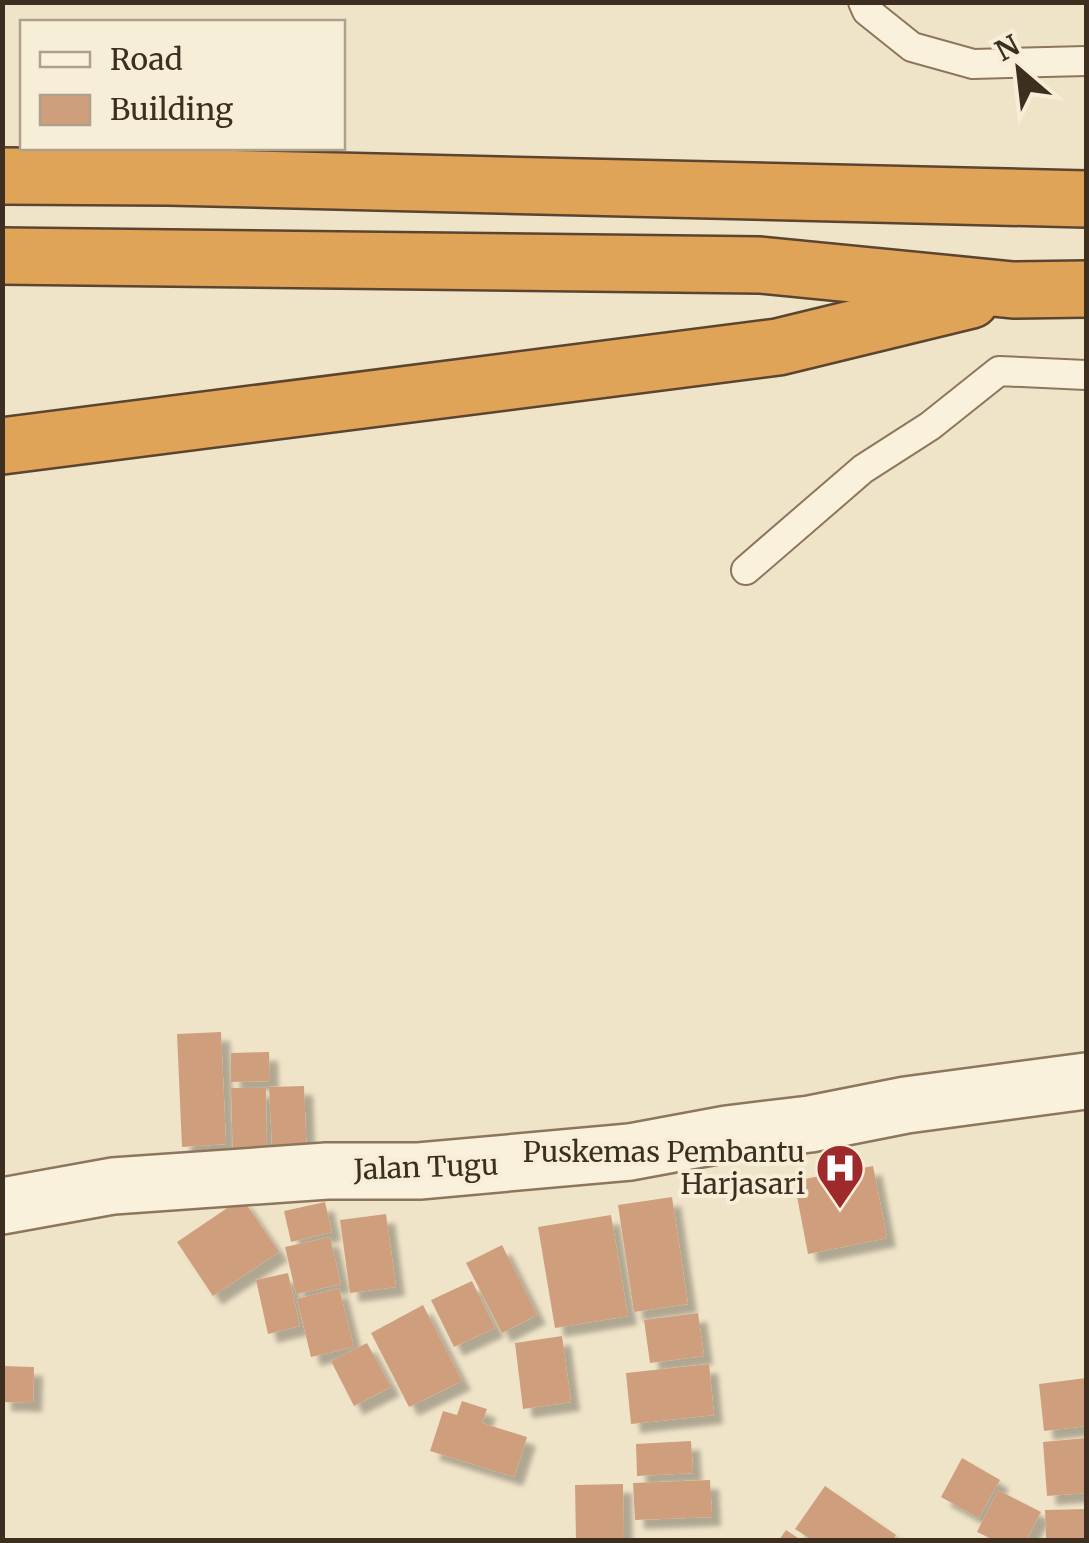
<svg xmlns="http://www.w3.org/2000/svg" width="1089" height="1543" viewBox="0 0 1089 1543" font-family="Merriweather,serif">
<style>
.building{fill:#cf9f7d;filter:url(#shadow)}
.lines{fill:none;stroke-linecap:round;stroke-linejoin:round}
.lane-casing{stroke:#8d765c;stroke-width:32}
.street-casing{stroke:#8d765c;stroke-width:60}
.highway-casing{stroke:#5b4430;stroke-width:60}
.lane{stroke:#faf1dc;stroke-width:28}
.street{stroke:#faf1dc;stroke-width:55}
.highway{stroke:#e0a458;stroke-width:55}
.labels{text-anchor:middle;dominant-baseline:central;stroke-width:8;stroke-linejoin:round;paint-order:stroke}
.poi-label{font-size:28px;fill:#3d2e20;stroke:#f7eed8;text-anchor:end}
.street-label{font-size:28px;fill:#3d2e20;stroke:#f7eed8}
</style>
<defs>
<filter id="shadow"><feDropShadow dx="9" dy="9" stdDeviation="2.5" flood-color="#0004"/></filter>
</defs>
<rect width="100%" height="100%" fill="#f0e4c8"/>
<g class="building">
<path d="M 221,1032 L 226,1144 L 182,1147 L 177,1034 Z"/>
<path d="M 269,1052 L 270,1081 L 231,1082 L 231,1053 Z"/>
<path d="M 304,1086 L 307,1162 L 273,1163 L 269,1087 Z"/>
<path d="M 231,1088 L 266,1088 L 267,1159 L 233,1160 Z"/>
<path d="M 873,1166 L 887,1238 L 808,1254 L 794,1181 Z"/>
<path d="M 672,1197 L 688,1304 L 634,1312 L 618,1205 Z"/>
<path d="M 242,1198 L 279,1252 L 213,1296 L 177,1242 Z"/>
<path d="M 325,1202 L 332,1232 L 291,1242 L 284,1211 Z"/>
<path d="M 386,1214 L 396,1287 L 350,1293 L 340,1220 Z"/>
<path d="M 611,1215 L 628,1316 L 555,1328 L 538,1227 Z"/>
<path d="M 330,1237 L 341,1284 L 296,1294 L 285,1247 Z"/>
<path d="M 502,1245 L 537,1315 L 502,1333 L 466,1263 Z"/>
<path d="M 288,1273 L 300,1326 L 268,1334 L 256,1280 Z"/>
<path d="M 472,1281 L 495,1328 L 454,1347 L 431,1300 Z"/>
<path d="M 339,1288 L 354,1347 L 311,1357 L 297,1299 Z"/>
<path d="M 423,1305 L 462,1381 L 409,1407 L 371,1333 Z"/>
<path d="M 698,1313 L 704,1356 L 650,1363 L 644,1320 Z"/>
<path d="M 562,1336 L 571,1402 L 523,1409 L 515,1343 Z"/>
<path d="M 367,1343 L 391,1387 L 354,1406 L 331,1361 Z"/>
<path d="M 709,1364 L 714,1415 L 631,1424 L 626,1373 Z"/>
<path d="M 2,1366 L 34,1367 L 33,1403 L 2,1402 Z"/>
<path d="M 1086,1378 L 1086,1426 L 1044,1431 L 1039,1384 Z"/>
<path d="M 462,1401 L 487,1409 L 482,1423 L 527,1437 L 514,1477 L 430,1451 L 443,1411 L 457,1415 Z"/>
<path d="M 1086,1438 L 1086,1493 L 1047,1496 L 1043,1442 Z"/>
<path d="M 691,1441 L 693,1473 L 637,1476 L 636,1444 Z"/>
<path d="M 962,1458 L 1000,1480 L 979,1518 L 941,1497 Z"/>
<path d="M 710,1480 L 712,1517 L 635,1520 L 633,1483 Z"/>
<path d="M 623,1484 L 624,1540 L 576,1540 L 575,1485 Z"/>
<path d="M 825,1486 L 896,1535 L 893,1540 L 812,1540 L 795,1529 Z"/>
<path d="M 998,1490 L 1041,1512 L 1026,1540 L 994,1540 L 977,1532 Z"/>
<path d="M 1086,1509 L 1086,1540 L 1046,1540 L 1045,1510 Z"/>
<path d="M 786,1530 L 801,1540 L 779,1540 Z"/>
</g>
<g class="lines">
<g class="lane-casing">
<g id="lane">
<path d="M 863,2 L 867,11 L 912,47 L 973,64 L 1086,61"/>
<path d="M 746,570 L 863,469 L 930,426 L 999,371 L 1086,375"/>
</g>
</g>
<g class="street-casing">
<path id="street" d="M 2,1206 L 113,1186 L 327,1171 L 419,1171 L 630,1152 L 727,1134 L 810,1124 L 906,1105 L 1086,1081"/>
</g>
<g class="highway-casing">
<g id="highway">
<path d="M 2,176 L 168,177 L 1086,199"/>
<path d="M 2,256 L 760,265 L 1013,290 L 1086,289"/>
<path d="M 2,446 L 778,347 L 971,300"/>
</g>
</g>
<use href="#lane" class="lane"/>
<use href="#street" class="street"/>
<use href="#highway" class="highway"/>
</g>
<defs>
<g id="hospital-pin" transform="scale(2.5)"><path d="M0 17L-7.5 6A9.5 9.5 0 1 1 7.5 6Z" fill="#9e2a2b" stroke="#f7eed8"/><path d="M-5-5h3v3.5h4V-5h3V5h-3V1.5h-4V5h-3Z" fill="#fff"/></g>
</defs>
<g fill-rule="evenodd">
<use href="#hospital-pin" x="840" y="1168"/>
</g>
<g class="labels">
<g class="poi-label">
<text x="805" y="1152">Puskemas Pembantu<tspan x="805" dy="32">Harjasari</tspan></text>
</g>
<g class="street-label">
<text transform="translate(426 1167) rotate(-2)">Jalan Tugu</text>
</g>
</g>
<rect width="1089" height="1543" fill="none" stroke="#3d2e20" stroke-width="10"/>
<rect x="20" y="20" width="325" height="130" fill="#f7eed8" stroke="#ada18e" stroke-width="2.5"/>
<rect x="40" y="52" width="50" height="15" fill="#faf1dc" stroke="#ada18e" stroke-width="2.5"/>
<text x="110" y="70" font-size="30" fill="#3d2e20">Road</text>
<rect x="40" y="95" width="50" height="30" fill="#cf9f7d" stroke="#ada18e" stroke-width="2.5"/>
<text x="110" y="120" font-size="30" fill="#3d2e20">Building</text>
<g transform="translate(1019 70) rotate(332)" stroke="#f7eed8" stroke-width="8" paint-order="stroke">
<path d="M0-8L18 38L0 25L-18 38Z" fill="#3d2e20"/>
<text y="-15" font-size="28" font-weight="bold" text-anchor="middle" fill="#3d2e20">N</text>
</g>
</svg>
